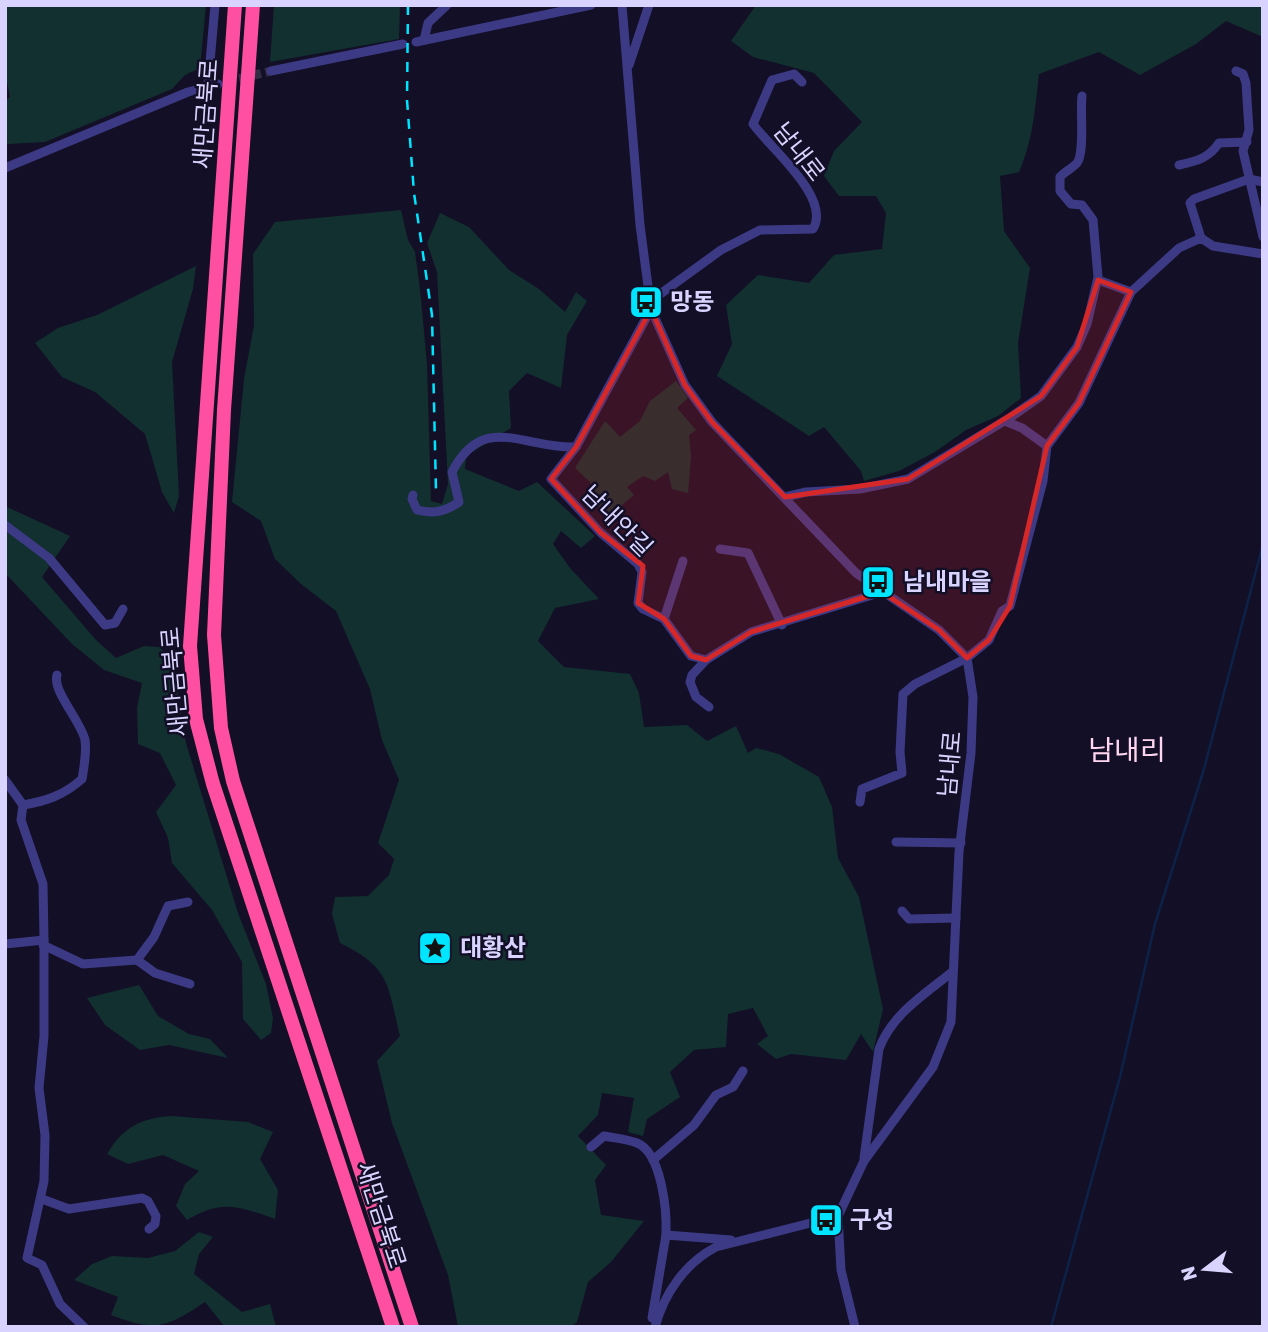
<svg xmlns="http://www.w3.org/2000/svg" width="1268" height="1332" viewBox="0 0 1268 1332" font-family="Rubik,'Noto Sans KR',sans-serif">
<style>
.green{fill:#12302f}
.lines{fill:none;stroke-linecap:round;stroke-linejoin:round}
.stream{stroke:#0c2248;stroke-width:2.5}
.minor-tunnel{stroke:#312d47;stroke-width:9;stroke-dasharray:9 4.5;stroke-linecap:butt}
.minor{stroke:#3d3a85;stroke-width:9}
.highway{stroke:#ff4fa3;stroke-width:14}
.rail{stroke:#00e5ff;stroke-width:2.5;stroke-dasharray:10 9;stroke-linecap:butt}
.marked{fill:#d62828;fill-opacity:0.2;stroke:#d62828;stroke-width:5;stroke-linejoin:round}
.labels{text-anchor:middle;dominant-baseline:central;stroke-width:5;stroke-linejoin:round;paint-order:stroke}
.street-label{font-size:24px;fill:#d9d4ff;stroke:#130f26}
.poi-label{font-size:24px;font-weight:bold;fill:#d9d4ff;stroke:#130f26;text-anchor:start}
.quarter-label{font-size:28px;fill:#ffd6f0;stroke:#130f26}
</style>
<rect width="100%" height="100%" fill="#130f26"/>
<g class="green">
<path d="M 5,5 L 206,5 L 200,68 L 185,75 L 172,89 L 45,142 L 8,144 L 5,141 L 5,101 L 10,97 L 5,73 Z"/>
<path d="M 274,5 L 400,5 L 399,39 L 270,62 Z"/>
<path d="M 756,5 L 1263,5 L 1263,37 L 1226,21 L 1196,44 L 1140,75 L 1099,52 L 1039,74 C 1035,109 1033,140 1019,172 L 1000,176 L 1004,231 L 1030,268 L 1018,343 L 1021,398 L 998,416 L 966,430 L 935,452 L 899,471 L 864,481 L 861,471 L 824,427 L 809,436 L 717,376 L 732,344 L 726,305 L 758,275 L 809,283 L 834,255 L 882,249 L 886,213 L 876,196 L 839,196 L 824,176 L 834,151 L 862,122 L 814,73 L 753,57 L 731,41 Z"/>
<path d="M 401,210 L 408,240 L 415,252 L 420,289 L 427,364 L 431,501 L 442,504 L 448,484 L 437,272 L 427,243 L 440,213 L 469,227 L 509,270 L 539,289 L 565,312 L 576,292 L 587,301 L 567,335 L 561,388 L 527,373 L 509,391 L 511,428 L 466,456 L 465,469 L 519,491 L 537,482 L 595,536 L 581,548 L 561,531 L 553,544 L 570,568 L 599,599 L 555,608 L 538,641 L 564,667 L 630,674 L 639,693 L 644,727 L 687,725 L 707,741 L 736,726 L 748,753 L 756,748 L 779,754 L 819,777 L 832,807 L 838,858 L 859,897 L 883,1009 L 873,1052 L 861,1034 L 846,1060 L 791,1054 L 776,1059 L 757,1044 L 768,1036 L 753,1008 L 728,1014 L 726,1047 L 694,1050 L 670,1072 L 680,1097 L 647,1119 L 643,1136 L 628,1132 L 634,1098 L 602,1093 L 598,1115 L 578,1136 L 606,1165 L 595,1180 L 601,1215 L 644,1221 L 611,1262 L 588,1282 L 577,1322 L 570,1327 L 458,1327 L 448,1275 L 392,1123 L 377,1061 L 400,1036 C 387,984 391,968 340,943 L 332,914 L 335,897 L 368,896 L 389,875 L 394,859 L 378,843 L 399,780 L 382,740 L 370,689 L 336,611 L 301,584 L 275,559 L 261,521 L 232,502 L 244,379 L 254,325 L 253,254 L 275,222 Z"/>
<path d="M 196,266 L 193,289 L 172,362 L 179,496 L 174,513 L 162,492 L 145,434 L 95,392 L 62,377 L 35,343 L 58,328 L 97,315 Z"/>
<path d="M 676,381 L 688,398 L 677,408 L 696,430 L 689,435 L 691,457 L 688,493 L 672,489 L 668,472 L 655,481 L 643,476 L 627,487 L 634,495 L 623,504 L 615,518 L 601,514 L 590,482 L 575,468 L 605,421 L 620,437 L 640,421 L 650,401 Z"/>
<path d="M 5,506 L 70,536 L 42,577 L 96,640 L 116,658 L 144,646 L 160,647 L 173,664 L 186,743 L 238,913 L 266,984 L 273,1018 L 271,1033 L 261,1040 L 243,1019 L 242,962 L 212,910 L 172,863 L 168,838 L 156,812 L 176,785 L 160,753 L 138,744 L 137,708 L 142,683 L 104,670 L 72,644 L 5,573 Z"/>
<path d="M 139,985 L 158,1016 L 189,1034 L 210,1039 L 228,1058 L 169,1045 L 140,1050 L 105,1025 L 87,998 Z"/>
<path d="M 172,1116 L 248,1122 L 273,1132 L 260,1159 L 278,1190 L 275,1219 C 238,1206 222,1199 187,1220 L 176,1206 L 185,1184 L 199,1171 L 163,1155 L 128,1164 L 107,1154 C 123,1127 141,1118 172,1116 Z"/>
<path d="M 199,1232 L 213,1237 L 199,1254 L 194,1274 L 242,1312 L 270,1304 L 276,1327 L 225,1327 L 205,1302 C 166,1328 156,1332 111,1315 L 118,1297 L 74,1280 L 92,1264 L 112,1256 L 148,1258 L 175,1251 Z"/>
</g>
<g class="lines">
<path class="stream" d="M 1051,1327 L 1120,1077 L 1155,924 L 1204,769 L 1263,544"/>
<path class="minor-tunnel" d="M 226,82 L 271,71"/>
<g class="minor">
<path d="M 622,5 L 640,225 L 651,309 L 685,385 L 712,422 L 856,573 L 939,630 L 967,658 L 973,697 L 971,753 L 959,852 L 951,1022 L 933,1067 L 864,1161 L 838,1216 L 841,1270 L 855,1327"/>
<path d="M 424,40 L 428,23 L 447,5"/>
<path d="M 416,42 L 591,5"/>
<path d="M 629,65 L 649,5"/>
<path d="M 271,71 L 403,44"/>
<path d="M 1236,71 L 1243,74 L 1246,83 L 1249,130 L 1243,151 L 1263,237"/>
<path d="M 208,85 L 215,5"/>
<path d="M 1179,165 C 1196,161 1208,159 1219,143 L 1247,142"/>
<path d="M 5,168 L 188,92 L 218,84"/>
<path d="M 1201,238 L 1190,203 L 1194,199 L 1249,179 L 1263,182"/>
<path d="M 1098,280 L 1131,292"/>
<path d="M 652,300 L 721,250 L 760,230 L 813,229 C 832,198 770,148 753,124 L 772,80 L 794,74 L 802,82"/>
<path d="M 651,309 L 576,447 L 551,479 L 601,533 L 638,564 L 642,572 L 638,603 L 643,609 L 664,619 L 691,656 L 706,660 L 751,632 L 882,592"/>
<path d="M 1005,421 L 1022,428 L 1047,446"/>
<path d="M 413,495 L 412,499 L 417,510 C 433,514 445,512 459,502 L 452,472 C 484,411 523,449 576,447"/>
<path d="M 785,497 L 806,492 L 860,489 L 908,479 L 1011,417 L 1041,396 L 1077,347 L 1087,324 L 1098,277 L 1093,220 L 1082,205 L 1071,204 L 1060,191 L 1060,177 C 1065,171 1073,168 1077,163 C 1085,153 1080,110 1082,96"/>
<path d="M 5,525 L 49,558 L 105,625 L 115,623 L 123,609"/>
<path d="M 720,549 L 748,553 L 782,625"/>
<path d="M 664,619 L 683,561"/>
<path d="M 706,660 L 692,675 L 690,682 L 696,697 L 709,707"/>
<path d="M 5,780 L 23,805 L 21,820 L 43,884 L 44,940 L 44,1036 L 39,1088 L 45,1135 L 44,1181 L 27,1258 L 42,1265 L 60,1304 L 84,1327"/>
<path d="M 860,802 L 862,789 L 902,773 L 900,752 L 903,694 L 915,684 L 967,658 L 989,640 L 1002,611 L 1010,606 L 1043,481 L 1047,446 L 1079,403 L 1131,292 L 1179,248 L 1201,238 L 1213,246 L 1263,254"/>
<path d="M 23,805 C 47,801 64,795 82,779 C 84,767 87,752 85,740 C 81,721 52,691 57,675"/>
<path d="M 896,842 L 961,843"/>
<path d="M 902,911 L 909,919 L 956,918"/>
<path d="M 5,944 L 44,940"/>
<path d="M 43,945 L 83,964 L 137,960 L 154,937 L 168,906 L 188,902"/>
<path d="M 137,960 L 155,973 L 190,984"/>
<path d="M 591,1147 L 604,1136 C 614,1138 627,1139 637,1143 C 662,1153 667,1212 666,1235"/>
<path d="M 864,1158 L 879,1049 C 892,1014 924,995 952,972"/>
<path d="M 653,1160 L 694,1125 L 716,1095 L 733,1087 L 743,1071"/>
<path d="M 42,1199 L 69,1209 L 142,1198 L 148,1201 L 156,1216 L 155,1224 L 149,1229"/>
<path d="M 652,1318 L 666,1235 L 731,1240"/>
<path d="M 655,1327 C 664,1294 685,1263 716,1247 L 838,1216"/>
</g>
<g class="highway">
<path d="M 235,5 L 190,646 L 196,719 L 213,784 L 393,1327"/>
<path d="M 253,5 L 224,410 L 214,635 L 221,728 L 233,781 L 412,1327"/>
</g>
<path class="rail" d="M 408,5 L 407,100 L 414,193 L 432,315 L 436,491"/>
</g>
<path class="marked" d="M 1098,280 L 1131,292 L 1079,403 L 1047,446 L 1010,606 L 989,640 L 967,658 L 939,630 L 882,592 L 751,632 L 706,660 L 691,656 L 664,619 L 638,603 L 643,566 L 601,533 L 551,479 L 576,447 L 651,309 L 685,385 L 712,422 L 785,497 L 908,479 L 1041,396 L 1077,347 Z"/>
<defs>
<g id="bus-square" transform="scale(1.75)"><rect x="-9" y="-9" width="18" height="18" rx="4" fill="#00e5ff" stroke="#130f26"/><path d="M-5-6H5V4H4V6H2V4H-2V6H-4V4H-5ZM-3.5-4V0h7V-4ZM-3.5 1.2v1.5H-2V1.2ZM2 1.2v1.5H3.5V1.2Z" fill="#111"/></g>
<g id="sight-square" transform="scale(1.75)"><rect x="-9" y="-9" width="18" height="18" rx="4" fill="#00e5ff" stroke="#130f26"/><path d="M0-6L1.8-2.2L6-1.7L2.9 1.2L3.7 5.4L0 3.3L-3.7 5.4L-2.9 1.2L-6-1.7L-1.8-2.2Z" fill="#111"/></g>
</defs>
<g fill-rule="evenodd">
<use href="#bus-square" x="646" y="302"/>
<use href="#bus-square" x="878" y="582"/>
<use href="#sight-square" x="435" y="948"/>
<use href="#bus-square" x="826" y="1220"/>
</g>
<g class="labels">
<g class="street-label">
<text transform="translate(206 114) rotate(-86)">새만금북로</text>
<text transform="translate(799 152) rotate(52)">남내로</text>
<text transform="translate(617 521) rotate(45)">남내안길</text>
<text transform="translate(175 682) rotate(-95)">새만금북로</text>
<text transform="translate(950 764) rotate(-85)">남내로</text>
<text transform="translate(381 1215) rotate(72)">새만금북로</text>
</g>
<g class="poi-label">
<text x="670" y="302">망동</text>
<text x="903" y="582">남내마을</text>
<text x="460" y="948">대황산</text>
<text x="850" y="1220">구성</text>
</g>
<g class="quarter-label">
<text x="1127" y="750">남내리</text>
</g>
</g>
<rect width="1268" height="1332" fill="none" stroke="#d9d4ff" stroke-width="14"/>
<g transform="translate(1205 1269) rotate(254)" stroke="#130f26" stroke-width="5" paint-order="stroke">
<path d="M0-5L12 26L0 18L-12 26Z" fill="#d9d4ff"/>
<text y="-10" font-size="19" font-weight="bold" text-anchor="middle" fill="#d9d4ff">N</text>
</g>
</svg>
